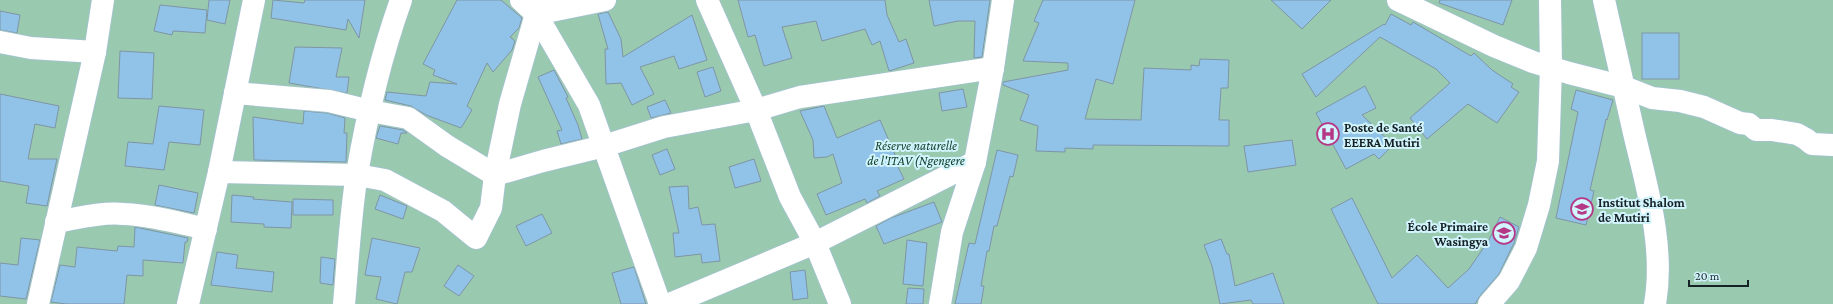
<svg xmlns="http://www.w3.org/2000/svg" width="1833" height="304" viewBox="0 0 1833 304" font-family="'Crimson Pro',serif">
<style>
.green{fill:#99c9af}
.building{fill:#91c3e8;stroke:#7e95a6}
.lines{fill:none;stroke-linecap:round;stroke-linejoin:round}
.minor-casing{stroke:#a2c3cb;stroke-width:24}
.minor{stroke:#fff;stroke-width:22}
.labels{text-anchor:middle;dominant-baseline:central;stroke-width:4;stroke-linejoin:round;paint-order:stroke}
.poi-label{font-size:13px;font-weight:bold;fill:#162225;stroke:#d2f4fc;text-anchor:start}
.park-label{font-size:13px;font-style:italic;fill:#0e3e29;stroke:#d2f4fc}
</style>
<rect width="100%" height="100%" fill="#d2f4fc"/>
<rect class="green" x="0" y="0" width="1833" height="304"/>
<g class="building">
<path d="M 209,0 L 230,0 L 225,24 L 207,20 Z"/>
<path d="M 273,0 L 304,3 L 305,0 L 365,0 L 359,38 L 348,19 L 346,30 L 271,18 Z"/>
<path d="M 457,0 L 501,0 L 522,18 L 519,28 L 510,37 L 515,41 L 512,50 L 493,72 L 487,63 L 467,106 L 472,110 L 461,128 L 426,115 L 411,106 L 385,100 L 387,92 L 426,96 L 430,82 L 457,84 L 433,75 L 435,70 L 423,64 Z"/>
<path d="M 738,0 L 885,0 L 887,15 L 899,42 L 906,39 L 914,63 L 889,71 L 880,41 L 872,45 L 865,29 L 822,41 L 816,21 L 782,27 L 792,58 L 764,66 L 755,35 L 748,37 Z"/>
<path d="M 929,0 L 990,0 L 982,57 L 974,58 L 975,21 L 958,21 L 934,26 Z"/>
<path d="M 1043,0 L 1135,0 L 1113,84 L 1096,79 L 1085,119 L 1141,120 L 1144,68 L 1191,70 L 1191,65 L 1199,66 L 1200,59 L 1229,60 L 1228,88 L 1221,88 L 1219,120 L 1229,120 L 1229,146 L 1093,145 L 1093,149 L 1065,148 L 1065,152 L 1036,151 L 1038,126 L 1020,120 L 1029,95 L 1003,85 L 1003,82 L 1068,70 L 1068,63 L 1023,61 L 1039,23 L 1034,21 Z"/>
<path d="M 1271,0 L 1331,0 L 1302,29 Z"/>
<path d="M 1440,0 L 1512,0 L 1503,25 L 1439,3 Z"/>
<path d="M 160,5 L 207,10 L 205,33 L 173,31 L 172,35 L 154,31 Z"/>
<path d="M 0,11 L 20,15 L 17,33 L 0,30 Z"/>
<path d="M 608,12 L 621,39 L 623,57 L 692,15 L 707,60 L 679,69 L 674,56 L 640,67 L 654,94 L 632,105 L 621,83 L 606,84 L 605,49 L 608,49 L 598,14 Z"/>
<path d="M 1391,14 L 1411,25 L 1413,22 L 1471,56 L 1474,53 L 1492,70 L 1513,84 L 1511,87 L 1519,92 L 1497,123 L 1468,104 L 1427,139 L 1410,118 L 1450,83 L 1436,69 L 1380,37 L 1316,97 L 1302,74 L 1384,24 L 1385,25 Z"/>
<rect x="1642" y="33" width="37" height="46"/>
<path d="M 295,47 L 342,48 L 336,77 L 349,77 L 347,93 L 289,83 Z"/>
<path d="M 120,51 L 154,53 L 152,99 L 118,98 Z"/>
<path d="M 713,67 L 721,91 L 705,97 L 697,72 Z"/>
<path d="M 554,70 L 568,97 L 566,98 L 578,125 L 582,139 L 561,144 L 557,131 L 562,130 L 538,77 Z"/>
<path d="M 1365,86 L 1376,108 L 1362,115 L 1393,145 L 1379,159 L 1374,154 L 1346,169 L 1316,113 Z"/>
<path d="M 963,89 L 967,107 L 942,111 L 939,93 Z"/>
<path d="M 1576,90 L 1613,100 L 1607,120 L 1606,119 L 1599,151 L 1590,190 L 1594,191 L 1586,225 L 1556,218 L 1578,112 L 1571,109 Z"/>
<path d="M 0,94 L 59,106 L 55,128 L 35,124 L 28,159 L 57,159 L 47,206 L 26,203 L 29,186 L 0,181 Z"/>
<path d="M 665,100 L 671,113 L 651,118 L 647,107 Z"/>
<path d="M 159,106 L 204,110 L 200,145 L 169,142 L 164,170 L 125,166 L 128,142 L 153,144 Z"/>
<path d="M 824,106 L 837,138 L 880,120 L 899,164 L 897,165 L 904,179 L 877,191 L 880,196 L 867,203 L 865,199 L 826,215 L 817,194 L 842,183 L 833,154 L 827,157 L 814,158 L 813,140 L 800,111 Z"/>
<path d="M 304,111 L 327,113 L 345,118 L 344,133 L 347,133 L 346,162 L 254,160 L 253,117 L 303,124 Z"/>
<path d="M 380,126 L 403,130 L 407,133 L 401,133 L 398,144 L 376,138 Z"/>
<path d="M 1292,140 L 1296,165 L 1248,172 L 1244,146 Z"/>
<path d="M 667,149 L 675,169 L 660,175 L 652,155 Z"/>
<path d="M 997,150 L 1018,155 L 1013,177 L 1010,176 L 997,226 L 994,226 L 989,251 L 987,251 L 981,286 L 984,286 L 981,304 L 955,304 L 969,243 L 975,244 Z"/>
<path d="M 754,159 L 761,181 L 735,188 L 729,167 Z"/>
<path d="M 159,185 L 198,193 L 194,213 L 155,205 Z"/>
<path d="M 688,186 L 689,209 L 698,207 L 702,225 L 715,224 L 720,261 L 702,263 L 701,254 L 675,257 L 673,233 L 679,233 L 669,187 Z"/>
<path d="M 232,195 L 254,197 L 253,199 L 292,202 L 291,228 L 264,227 L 264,224 L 231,222 Z"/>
<path d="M 380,195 L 407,206 L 403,219 L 375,209 Z"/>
<path d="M 1352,198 L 1392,278 L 1417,255 L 1448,288 L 1469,269 L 1489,240 L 1500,217 L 1519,227 L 1514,243 L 1499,274 L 1480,296 L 1475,304 L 1378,304 L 1331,209 Z"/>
<path d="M 293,199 L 333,200 L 333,215 L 293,215 Z"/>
<path d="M 934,202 L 942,222 L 884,244 L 876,226 L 891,218 Z"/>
<path d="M 542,214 L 552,233 L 526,246 L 516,226 Z"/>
<path d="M 135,227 L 188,238 L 187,242 L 185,242 L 183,263 L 143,260 L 143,276 L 127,275 L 124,304 L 66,304 L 51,302 L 60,265 L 75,267 L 77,247 L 117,251 L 118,246 L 134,247 Z"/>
<path d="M 21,238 L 40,240 L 26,299 L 0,296 L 0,263 L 18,265 Z"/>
<path d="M 372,238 L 420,248 L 412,272 L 405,272 L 397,304 L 376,299 L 381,277 L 365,275 Z"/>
<path d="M 1221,239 L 1227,254 L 1229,254 L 1235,286 L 1273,273 L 1284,304 L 1253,304 L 1251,300 L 1220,304 L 1212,266 L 1204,245 Z"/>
<path d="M 907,240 L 927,243 L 923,286 L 903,284 Z"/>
<path d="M 217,252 L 238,255 L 236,268 L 274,272 L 272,292 L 211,285 Z"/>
<path d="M 321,257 L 335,259 L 333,285 L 320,283 Z"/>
<path d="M 458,265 L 474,276 L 459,296 L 444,286 Z"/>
<path d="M 634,267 L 646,304 L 621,304 L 612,273 Z"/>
<path d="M 805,270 L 808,298 L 793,300 L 790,272 Z"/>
<path d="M 908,288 L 924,289 L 923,304 L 906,304 Z"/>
</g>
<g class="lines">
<g class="minor-casing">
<g id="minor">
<path d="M 521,0 L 536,14 L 589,105 L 660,304"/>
<path d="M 707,0 L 756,110 L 790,197 L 815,243 L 840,304"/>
<path d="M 1398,0 L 1494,46 L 1533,62 L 1569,73 L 1624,87 L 1652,98 L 1680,101 L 1704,107 L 1740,123 L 1749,124 L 1756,130 L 1772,130 L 1797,134 L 1806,139 L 1812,144 L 1833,145"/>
<path d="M 1604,0 C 1614,44 1624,89 1634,133 C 1647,188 1665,247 1655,304"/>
<path d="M 536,14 L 605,0"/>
<path d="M 0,42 L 31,48 L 95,52"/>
<path d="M 235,93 L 329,101 L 370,111 L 408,118 L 447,146 L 495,175 L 543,161 L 604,146 L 664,127 L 756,110 L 800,97 L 993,68"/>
<path d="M 219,172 L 357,175 L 385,180 L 443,211 L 476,238 L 491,208 L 495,175 L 510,104 L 536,14 L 538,0"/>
<path d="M 56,222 C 79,218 101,212 124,214 C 151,215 180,223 206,229"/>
<path d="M 38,304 L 95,52 L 103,0"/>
<path d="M 188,304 L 219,172 L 254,0"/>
<path d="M 344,304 C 348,261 350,217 357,174 C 367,115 381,56 401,0"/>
<path d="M 670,304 L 815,243 L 975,162"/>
<path d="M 940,304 L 952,232 L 975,162 L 993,68 L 1003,0"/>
<path d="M 1489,304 L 1509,281 L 1526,248 L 1539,205 L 1548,161 L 1551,67 L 1550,0"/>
</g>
</g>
<use href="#minor" class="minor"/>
</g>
<defs>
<g id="hospital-ring" transform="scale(1.15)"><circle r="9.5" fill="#d2f4fc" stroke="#b53785" stroke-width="1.5"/><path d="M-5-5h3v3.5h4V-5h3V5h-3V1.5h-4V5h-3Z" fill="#b53785"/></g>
<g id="school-ring" transform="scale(1.15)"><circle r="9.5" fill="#d2f4fc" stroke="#b53785" stroke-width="1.5"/><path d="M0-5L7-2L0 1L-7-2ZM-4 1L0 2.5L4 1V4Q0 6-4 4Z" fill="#b53785"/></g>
</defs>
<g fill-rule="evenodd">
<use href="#hospital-ring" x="1328" y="134"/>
<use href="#school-ring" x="1582" y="209"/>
<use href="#school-ring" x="1504" y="233"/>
</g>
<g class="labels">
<g class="poi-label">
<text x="1344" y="127">Poste de Santé<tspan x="1344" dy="15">EEERA Mutiri</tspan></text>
<text x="1598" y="202">Institut Shalom<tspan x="1598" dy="15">de Mutiri</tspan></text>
<text x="1488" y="226" text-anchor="end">École Primaire<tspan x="1488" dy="15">Wasingya</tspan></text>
</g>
<g class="park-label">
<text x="916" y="145">Réserve naturelle<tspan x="916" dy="15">de l'ITAV (Ngengere</tspan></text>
</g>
</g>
<path d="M1689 280v6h59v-6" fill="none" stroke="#162225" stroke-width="2"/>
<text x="1695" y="280" font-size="12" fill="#162225" stroke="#d2f4fc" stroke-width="3" paint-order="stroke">20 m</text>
</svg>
